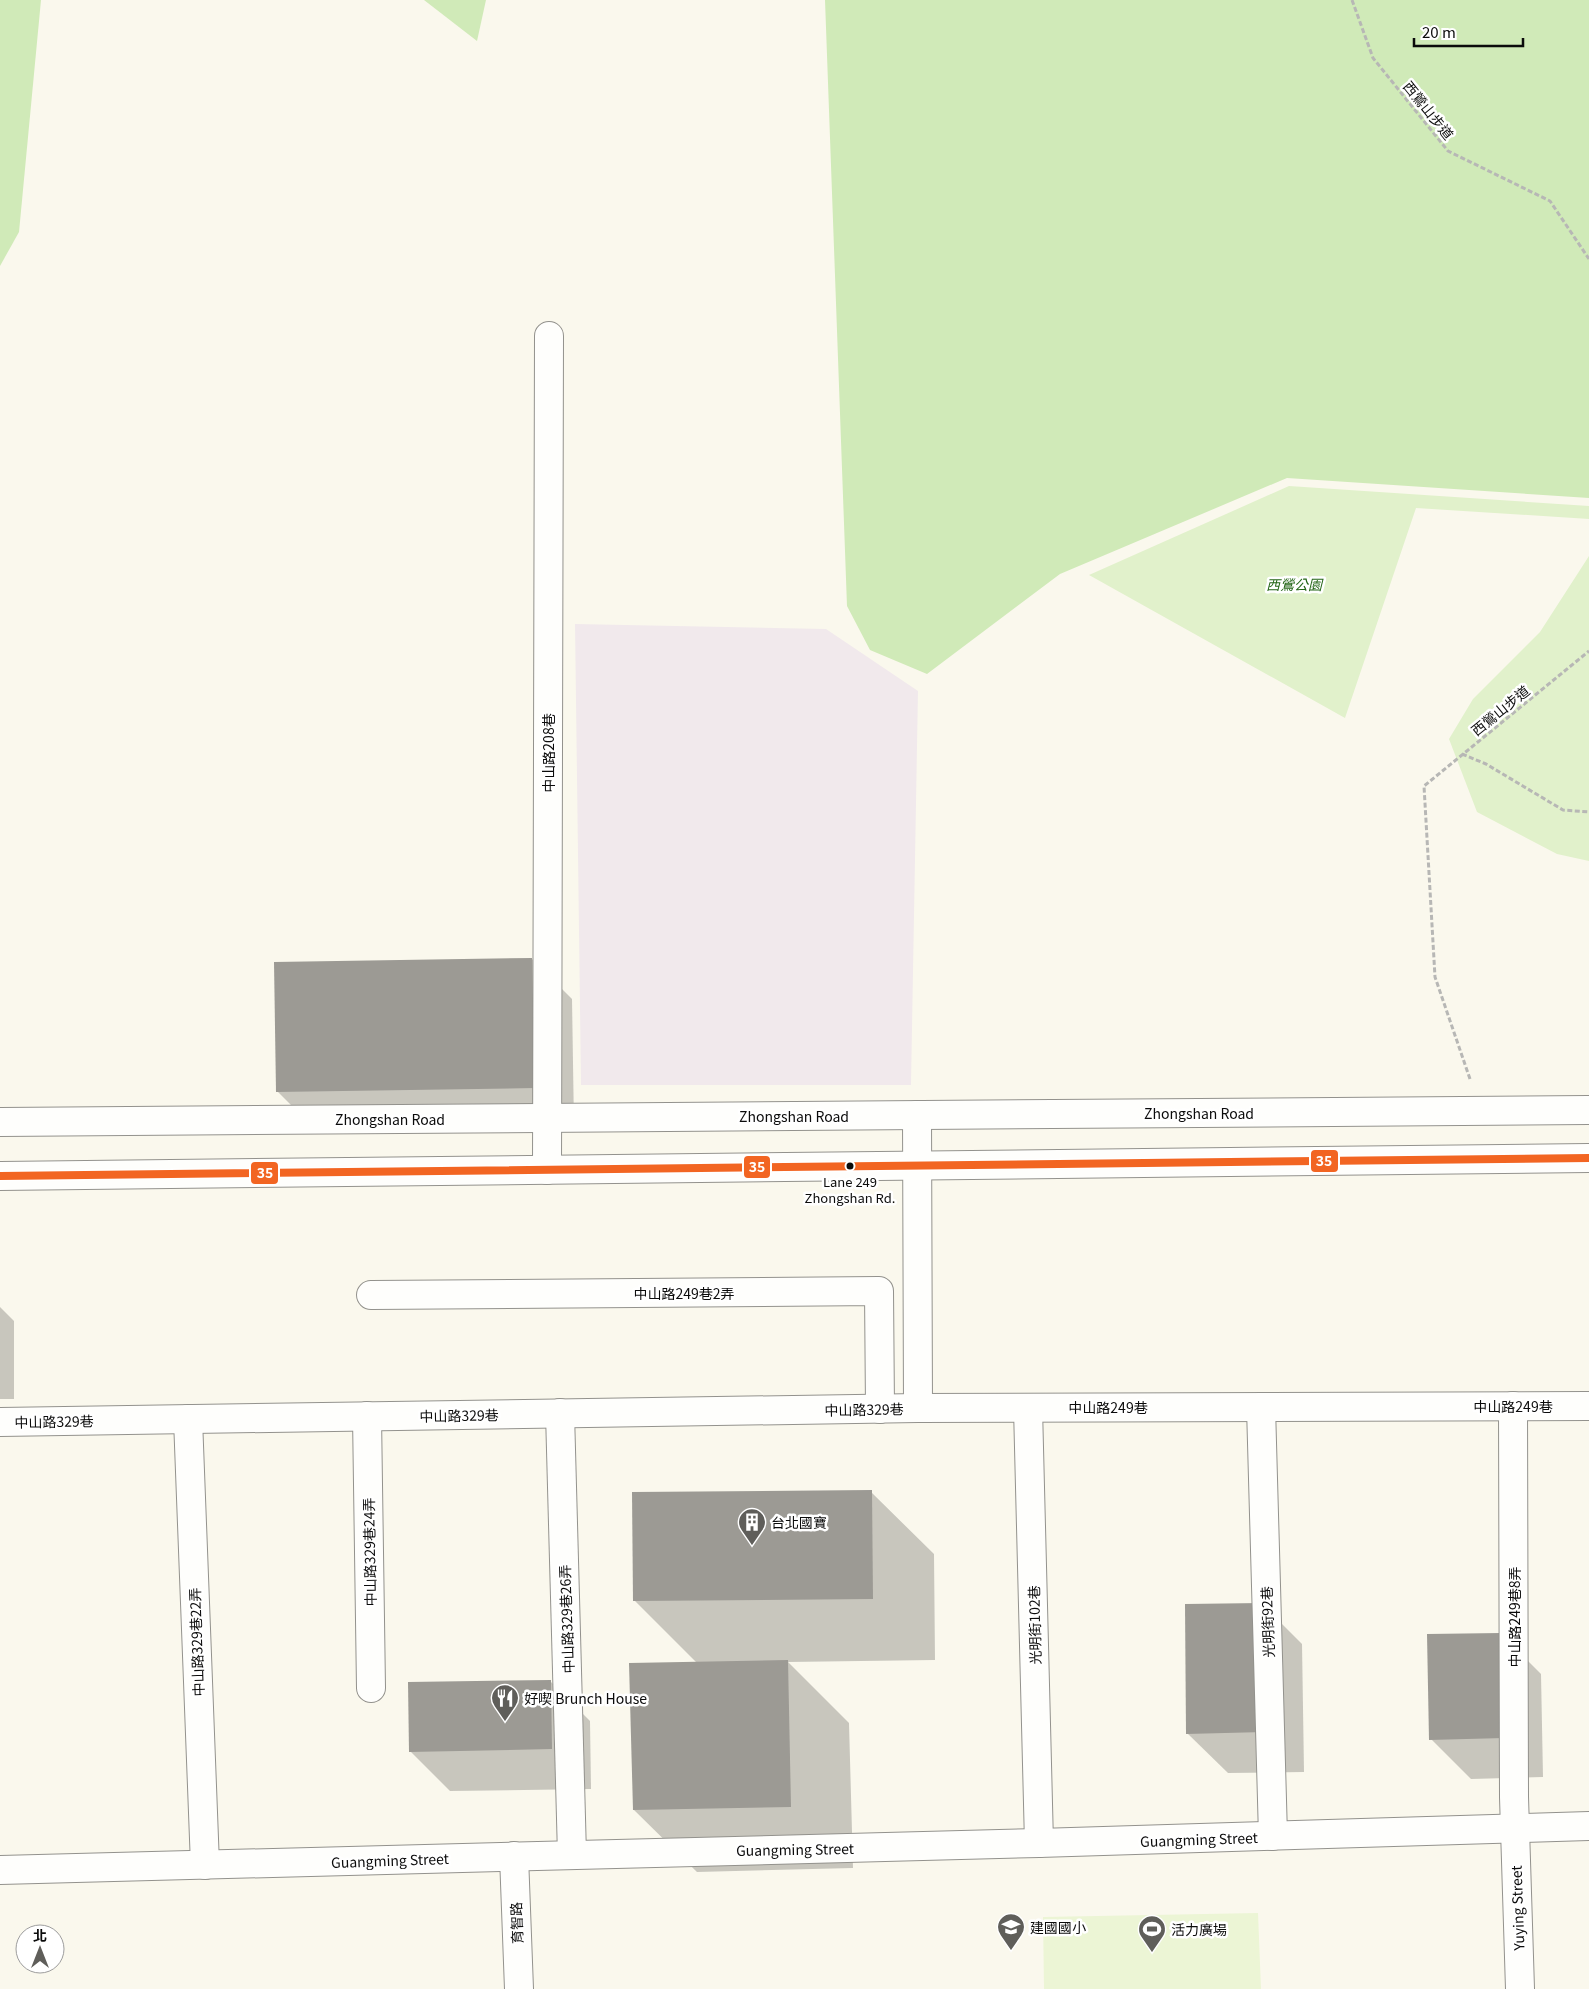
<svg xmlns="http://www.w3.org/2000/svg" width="1589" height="1989" viewBox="0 0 1589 1989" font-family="Georgia,'Noto Sans TC',serif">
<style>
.industrial{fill:#f1e9ec}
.green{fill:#e1f1cb}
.forest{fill:#d0eab8}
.pitch{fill:#ecf5d5}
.shadow{fill:#0003}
.building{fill:#9c9a94}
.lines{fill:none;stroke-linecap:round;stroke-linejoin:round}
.minor-casing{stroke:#93928d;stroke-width:30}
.path{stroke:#b7b7b5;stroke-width:3;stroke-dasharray:5 2.5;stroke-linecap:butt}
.minor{stroke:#fefefc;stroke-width:28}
.bus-1-casing{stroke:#fff;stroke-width:11}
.bus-1{stroke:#f26522;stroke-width:8}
.bus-dot{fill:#0b0b0b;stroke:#fff;stroke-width:2}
.labels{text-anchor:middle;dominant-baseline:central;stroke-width:5;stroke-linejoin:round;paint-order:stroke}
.bus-label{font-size:13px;fill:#0b0b0b;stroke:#fff}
.street-label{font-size:14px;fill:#0b0b0b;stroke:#fff}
.park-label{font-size:14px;font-style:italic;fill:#246617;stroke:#fff}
.poi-label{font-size:14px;fill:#0b0b0b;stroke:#fff;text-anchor:start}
.line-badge{stroke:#fff;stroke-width:2}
.badge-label{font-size:14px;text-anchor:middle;font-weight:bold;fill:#fff}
</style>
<rect width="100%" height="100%" fill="#faf8ed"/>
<path class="industrial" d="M 575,624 L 826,629 L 918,691 L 911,1085 L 581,1085 Z"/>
<g class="green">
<path d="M 1289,486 L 1589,506 L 1589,519 L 1416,508 L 1345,718 L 1089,575 Z"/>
<path d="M 1589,556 L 1589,861 L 1557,854 L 1477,812 L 1449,739 L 1473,699 L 1540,632 Z"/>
</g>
<g class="forest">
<path d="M 0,0 L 41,0 L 19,232 L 0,266 Z"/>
<path d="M 424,0 L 486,0 L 477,41 Z"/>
<path d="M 825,0 L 1589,0 L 1589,498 L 1287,478 L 1060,574 L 927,674 L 870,650 L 847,606 Z"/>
</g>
<path class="pitch" d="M 1258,1913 L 1261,1989 L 1044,1989 L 1043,1917 Z"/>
<g class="shadow">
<path d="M 532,959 L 572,999 L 574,1127 L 317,1131 L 277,1091 Z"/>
<path d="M 0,1307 L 14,1321 L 14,1399 L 0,1399 Z"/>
<path d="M 871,1492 L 934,1554 L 935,1660 L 788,1662 L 849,1723 L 853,1868 L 697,1872 L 634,1810 L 697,1663 L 634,1600 Z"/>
<path d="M 1262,1604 L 1302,1644 L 1304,1772 L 1228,1773 L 1187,1733 Z"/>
<path d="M 1501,1634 L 1541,1674 L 1543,1777 L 1471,1779 L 1431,1739 Z"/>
<path d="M 550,1681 L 590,1721 L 591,1789 L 450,1791 L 410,1751 Z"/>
</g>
<g class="building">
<path d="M 532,958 L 535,1088 L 276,1092 L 274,962 Z"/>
<path d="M 872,1490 L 873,1599 L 633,1601 L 632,1492 Z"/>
<path d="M 1262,1603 L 1264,1732 L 1186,1734 L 1185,1604 Z"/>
<path d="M 1501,1633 L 1504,1738 L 1429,1740 L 1427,1634 Z"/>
<path d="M 788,1660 L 791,1807 L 633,1810 L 629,1663 Z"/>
<path d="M 551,1680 L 552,1749 L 409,1752 L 408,1682 Z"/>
</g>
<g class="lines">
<g class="minor-casing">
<g id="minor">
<path d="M 917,1115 L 918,1408"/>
<path d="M 0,1122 L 1589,1110"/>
<path d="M 547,1170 L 549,336"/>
<path d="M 0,1176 L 1589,1158"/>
<path d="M 371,1295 L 879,1291 L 880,1409"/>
<path d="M 1513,1406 L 1514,1797 L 1520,1989"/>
<path d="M 1261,1407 L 1273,1836"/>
<path d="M 1028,1408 L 1039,1843"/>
<path d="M 560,1413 L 572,1855"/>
<path d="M 367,1416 L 371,1688"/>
<path d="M 188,1419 L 205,1865"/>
<path d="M 0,1422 L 918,1408 L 1589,1406"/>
<path d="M 514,1856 L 519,1989"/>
<path d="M 0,1870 L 1039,1843 L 1589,1826"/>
</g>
</g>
<g class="path">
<path d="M 1352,0 L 1373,58 L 1448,151 L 1550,201 L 1589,259"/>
<path d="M 1462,754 L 1486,764 L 1563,810 L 1589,812"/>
<path d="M 1470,1079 L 1435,977 L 1424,786 L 1589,651"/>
</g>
<use href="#minor" class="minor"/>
<g class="bus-1-casing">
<path id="bus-1" d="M 0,1176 L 1589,1158"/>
</g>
<use href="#bus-1" class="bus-1"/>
</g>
<defs>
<g id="building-pin" transform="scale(1.4375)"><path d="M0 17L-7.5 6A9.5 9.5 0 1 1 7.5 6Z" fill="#5f5e5a" stroke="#fff"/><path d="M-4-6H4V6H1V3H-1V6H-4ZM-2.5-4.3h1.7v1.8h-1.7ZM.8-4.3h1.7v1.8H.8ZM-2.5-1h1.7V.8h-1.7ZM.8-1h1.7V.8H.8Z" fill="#fff"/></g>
<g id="restaurant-pin" transform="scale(1.4375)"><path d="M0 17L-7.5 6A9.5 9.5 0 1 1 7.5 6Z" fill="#5f5e5a" stroke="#fff"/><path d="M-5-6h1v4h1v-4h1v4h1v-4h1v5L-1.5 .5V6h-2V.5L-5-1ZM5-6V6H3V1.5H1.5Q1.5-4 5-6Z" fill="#fff"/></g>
<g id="school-pin" transform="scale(1.4375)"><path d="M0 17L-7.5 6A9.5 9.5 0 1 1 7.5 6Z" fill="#5f5e5a" stroke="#fff"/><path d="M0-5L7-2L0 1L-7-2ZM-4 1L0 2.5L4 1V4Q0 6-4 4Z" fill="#fff"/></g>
<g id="stadium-pin" transform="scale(1.4375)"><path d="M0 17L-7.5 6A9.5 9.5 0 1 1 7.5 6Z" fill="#5f5e5a" stroke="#fff"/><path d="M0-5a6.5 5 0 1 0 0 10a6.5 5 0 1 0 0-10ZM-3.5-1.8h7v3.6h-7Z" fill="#fff"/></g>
</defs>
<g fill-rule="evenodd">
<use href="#building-pin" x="752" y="1522"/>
<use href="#restaurant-pin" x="505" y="1698"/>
<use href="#school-pin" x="1011" y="1927"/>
<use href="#stadium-pin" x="1152" y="1929"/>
</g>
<circle class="bus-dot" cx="850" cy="1166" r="4.5"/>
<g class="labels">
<g class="bus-label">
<text x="850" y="1181">Lane 249<tspan x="850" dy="16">Zhongshan Rd.</tspan></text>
</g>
<g class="street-label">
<text transform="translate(1429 110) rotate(51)">西鶯山步道</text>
<text transform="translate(1500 710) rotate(-39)">西鶯山步道</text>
<text transform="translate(548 753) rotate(-90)">中山路208巷</text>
<text x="1199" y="1113">Zhongshan Road</text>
<text x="794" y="1116">Zhongshan Road</text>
<text x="390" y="1119">Zhongshan Road</text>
<text x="684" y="1293">中山路249巷2弄</text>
<text x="1513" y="1406">中山路249巷</text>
<text x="1108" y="1407">中山路249巷</text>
<text transform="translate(864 1409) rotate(-1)">中山路329巷</text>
<text transform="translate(459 1415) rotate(-1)">中山路329巷</text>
<text transform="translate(54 1421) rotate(-1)">中山路329巷</text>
<text transform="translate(369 1552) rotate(-91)">中山路329巷24弄</text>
<text transform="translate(1514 1617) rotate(-90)">中山路249巷8弄</text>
<text transform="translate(566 1619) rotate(-92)">中山路329巷26弄</text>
<text transform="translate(1267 1622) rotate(-92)">光明街92巷</text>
<text transform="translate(1034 1625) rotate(-91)">光明街102巷</text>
<text transform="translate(196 1642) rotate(-92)">中山路329巷22弄</text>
<text transform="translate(1199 1839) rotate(-2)">Guangming Street</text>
<text transform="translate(795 1849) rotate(-1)">Guangming Street</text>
<text transform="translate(390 1860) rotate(-2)">Guangming Street</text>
<text transform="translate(1517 1908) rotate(-92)">Yuying Street</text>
<text transform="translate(516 1923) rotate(-92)">育智路</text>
</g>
<g class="park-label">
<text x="1294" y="584">西鶯公園</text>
</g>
<g class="poi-label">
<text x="771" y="1522">台北國寶</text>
<text x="524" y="1698">好喫 Brunch House</text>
<text x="1030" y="1927">建國國小</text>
<text x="1171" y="1929">活力廣場</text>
</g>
</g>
<g class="line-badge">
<rect x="1310" y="1149" width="29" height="24" rx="5" fill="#f26522"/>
<rect x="743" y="1155" width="28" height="24" rx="5" fill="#f26522"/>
<rect x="250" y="1161" width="29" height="24" rx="5" fill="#f26522"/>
</g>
<g class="badge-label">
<text x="1324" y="1166">35</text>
<text x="757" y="1172">35</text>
<text x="265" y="1178">35</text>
</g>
<g transform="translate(40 1949)"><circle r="24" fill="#ffffff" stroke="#9d9d9d"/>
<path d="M0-4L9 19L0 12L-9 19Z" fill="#5f5e5a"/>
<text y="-8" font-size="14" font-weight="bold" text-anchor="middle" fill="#0b0b0b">北</text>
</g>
<path d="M1414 38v8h109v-8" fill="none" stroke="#0b0b0b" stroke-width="2.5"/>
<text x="1422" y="38" font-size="15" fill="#0b0b0b" stroke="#ffffff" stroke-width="4" paint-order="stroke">20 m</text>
</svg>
